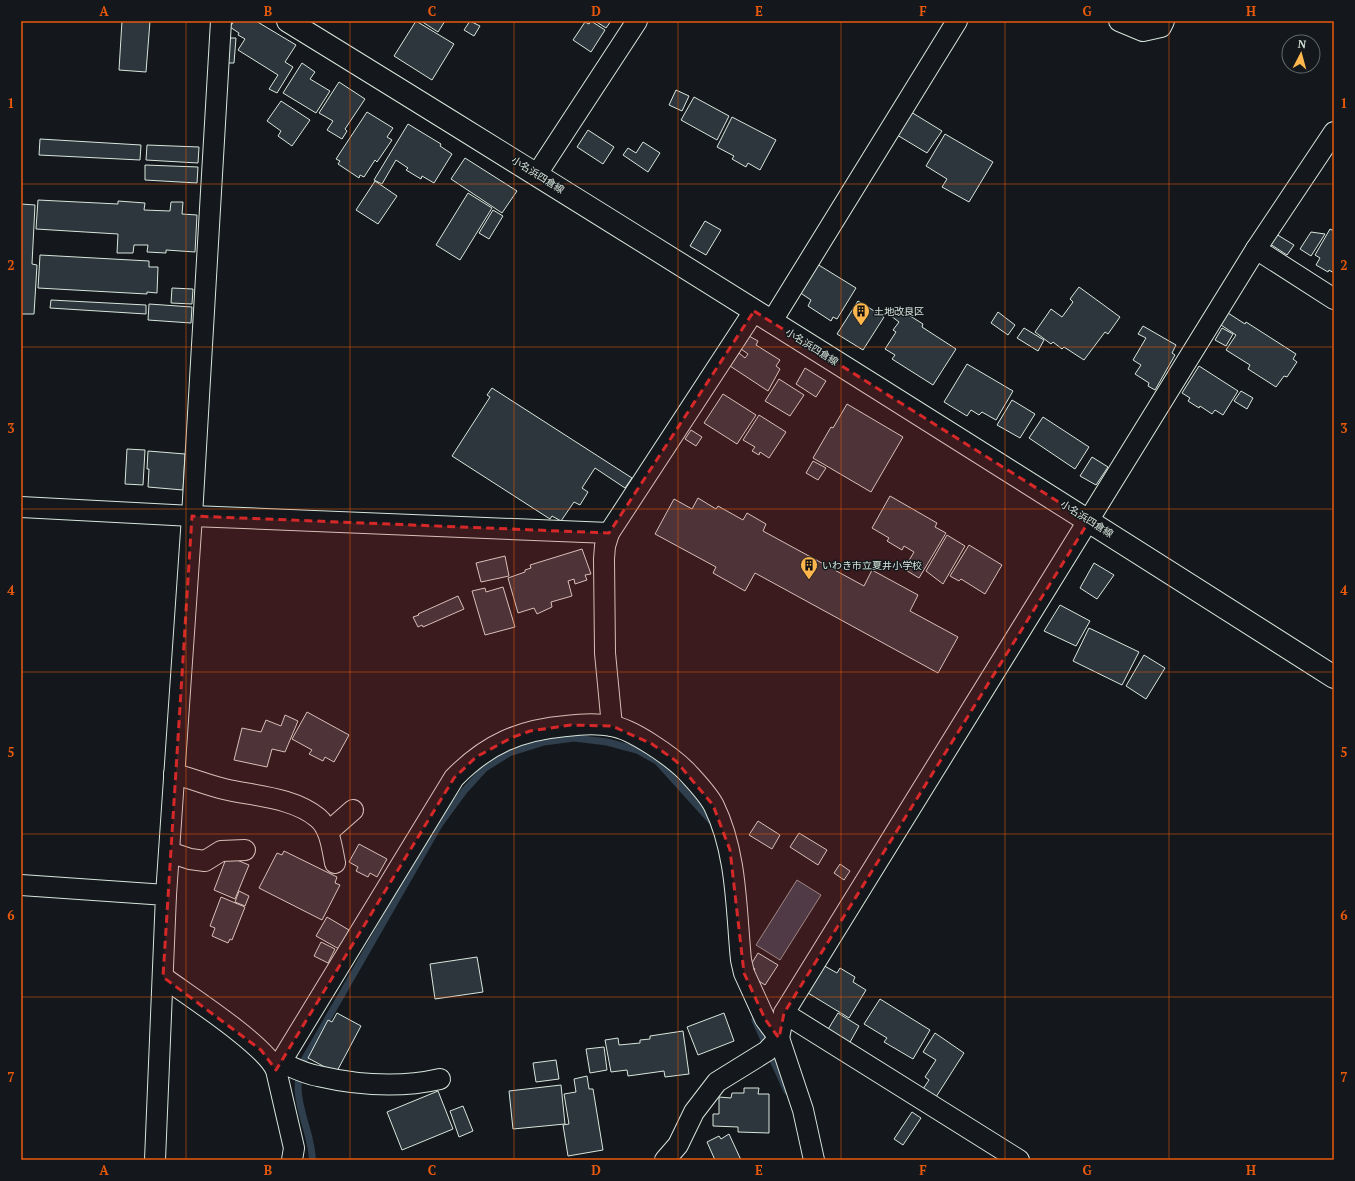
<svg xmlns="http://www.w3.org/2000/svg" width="1355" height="1181" viewBox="0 0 1355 1181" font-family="'PT Serif','Noto Sans JP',serif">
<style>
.water{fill:#2f3f4d;stroke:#939e99}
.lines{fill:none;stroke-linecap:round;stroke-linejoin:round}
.stream{stroke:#2f3f4d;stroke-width:7}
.building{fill:#2c363c;stroke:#d8e6dc}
.street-casing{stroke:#d8e6dc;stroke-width:22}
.primary-casing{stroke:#d8e6dc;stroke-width:24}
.street{stroke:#14181c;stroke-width:20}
.primary{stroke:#14181c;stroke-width:22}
.marked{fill:#d62828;fill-opacity:0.2;stroke:#d62828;stroke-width:3;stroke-dasharray:8 5;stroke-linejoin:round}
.grid{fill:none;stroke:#e8590c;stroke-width:1;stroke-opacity:0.55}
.labels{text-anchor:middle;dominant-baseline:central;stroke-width:3;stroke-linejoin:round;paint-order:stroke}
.street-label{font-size:10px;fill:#d8e6dc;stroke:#14181c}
.poi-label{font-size:10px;fill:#d8e6dc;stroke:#14181c;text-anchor:start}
.neatline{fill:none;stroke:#e8590c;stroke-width:1.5}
.grid-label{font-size:13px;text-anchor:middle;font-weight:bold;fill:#e8590c}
</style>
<rect width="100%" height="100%" fill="#14181c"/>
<path class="water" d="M 797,880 L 821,895 L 780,960 L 756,945 Z"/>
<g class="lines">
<g class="stream">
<path d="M 755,1020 L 787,1091"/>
<path d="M 312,1160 C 313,1153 310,1145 309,1138 C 302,1111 292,1089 303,1062 L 439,825 L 464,791 L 485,768 L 509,753 L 544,742 L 574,738 L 607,742 L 637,750 L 657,761 L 713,823"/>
</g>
</g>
<g class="building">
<path d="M 122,21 L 150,21 L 146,72 L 119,70 Z"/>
<path d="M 234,21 L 256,21 L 296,45 L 285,62 L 293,67 L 277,93 L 269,89 L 278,75 L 238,50 L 245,39 L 238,35 L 239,33 L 230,27 Z"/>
<path d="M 416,21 L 454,44 L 432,80 L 394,56 Z"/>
<path d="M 421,21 L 445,21 L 438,32 Z"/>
<path d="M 470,21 L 480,26 L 474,36 L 464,30 Z"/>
<path d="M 591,21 L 605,30 L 591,52 L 573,40 L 585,22 L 589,24 Z"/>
<path d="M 595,21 L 611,21 L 606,28 Z"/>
<path d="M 227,38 L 236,38 L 234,63 L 225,63 Z"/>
<path d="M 302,63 L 315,72 L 310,79 L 330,91 L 316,113 L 283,93 Z"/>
<path d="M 339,82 L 365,99 L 345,129 L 347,131 L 342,139 L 327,130 L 333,121 L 319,113 Z"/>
<path d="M 676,90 L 689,96 L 682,111 L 669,105 Z"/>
<path d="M 694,97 L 729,116 L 717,140 L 681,120 Z"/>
<path d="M 281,101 L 310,120 L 292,146 L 278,136 L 281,131 L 267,121 Z"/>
<path d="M 367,112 L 393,128 L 387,137 L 392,140 L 377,162 L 375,160 L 364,177 L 360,175 L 359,178 L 338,164 L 340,161 L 336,159 Z"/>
<path d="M 911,112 L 942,131 L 927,153 L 897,135 Z"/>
<path d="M 732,117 L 776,140 L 760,170 L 748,163 L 746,167 L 732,159 L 734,156 L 717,147 Z"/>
<path d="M 408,124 L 441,144 L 440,146 L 452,154 L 434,183 L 422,176 L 421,179 L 406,170 L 408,168 L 396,160 L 382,184 L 374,180 Z"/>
<path d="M 588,130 L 614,147 L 603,164 L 577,147 Z"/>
<path d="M 945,134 L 993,162 L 969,202 L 942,187 L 947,179 L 926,166 Z"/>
<path d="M 40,139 L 141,145 L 140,160 L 39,155 Z"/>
<path d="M 643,142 L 660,153 L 648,172 L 623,155 L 628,148 L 636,153 Z"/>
<path d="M 147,145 L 199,147 L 198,163 L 146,160 Z"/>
<path d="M 465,158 L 517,191 L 502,213 L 451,179 Z"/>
<path d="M 145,165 L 198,167 L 197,183 L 145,180 Z"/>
<path d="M 375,181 L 397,196 L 378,224 L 356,210 Z"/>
<path d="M 468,193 L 492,208 L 460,260 L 436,245 Z"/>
<path d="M 38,200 L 118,204 L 118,201 L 145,203 L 144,210 L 170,211 L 171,202 L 183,202 L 182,214 L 197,215 L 195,252 L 166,250 L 166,253 L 147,252 L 148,245 L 134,245 L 133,253 L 117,253 L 118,234 L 36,229 Z"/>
<path d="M 21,204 L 35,205 L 32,264 L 37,265 L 34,314 L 21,314 Z"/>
<path d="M 493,210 L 503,216 L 489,239 L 479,233 Z"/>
<path d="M 705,221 L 721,230 L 706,255 L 690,246 Z"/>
<path d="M 1330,229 L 1334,231 L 1334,273 L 1329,270 L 1328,272 L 1316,265 L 1320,258 L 1315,255 Z"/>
<path d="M 1311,232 L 1325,234 L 1311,256 L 1300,249 Z"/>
<path d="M 1276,234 L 1294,245 L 1287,255 L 1270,244 Z"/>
<path d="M 40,255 L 149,261 L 149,267 L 158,267 L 157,293 L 147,292 L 147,294 L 38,288 Z"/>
<path d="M 817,264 L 856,288 L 837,319 L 833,317 L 831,321 L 808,306 L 811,300 L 799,292 Z"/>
<path d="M 1079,287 L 1120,317 L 1108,334 L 1105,332 L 1084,360 L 1064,347 L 1062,349 L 1053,342 L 1051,344 L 1035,332 L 1051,309 L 1062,317 L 1073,302 L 1070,299 Z"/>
<path d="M 172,288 L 193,289 L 192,304 L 171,303 Z"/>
<path d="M 51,300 L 146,305 L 146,314 L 50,308 Z"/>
<path d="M 858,301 L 884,317 L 863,350 L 837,334 Z"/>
<path d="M 149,304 L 192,307 L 191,323 L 148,320 Z"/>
<path d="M 896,307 L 923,324 L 922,327 L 956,349 L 933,385 L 892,359 L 895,355 L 885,349 L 896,332 L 893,330 L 899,322 L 891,316 Z"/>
<path d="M 998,312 L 1015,325 L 1008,335 L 991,323 Z"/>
<path d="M 1228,313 L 1245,324 L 1246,322 L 1296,354 L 1293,359 L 1297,362 L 1287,377 L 1284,376 L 1276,387 L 1248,369 L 1250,365 L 1226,350 L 1236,335 L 1221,325 Z"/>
<path d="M 1143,326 L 1176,345 L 1172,353 L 1175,355 L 1155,390 L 1148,386 L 1149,383 L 1135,374 L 1141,365 L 1133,360 L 1146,338 L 1138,334 Z"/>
<path d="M 1024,328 L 1044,340 L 1038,351 L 1017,338 Z"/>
<path d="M 1222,328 L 1233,334 L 1226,346 L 1215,340 Z"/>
<path d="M 749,336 L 758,341 L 756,345 L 780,360 L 776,366 L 780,369 L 768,391 L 730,366 L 739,353 L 745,358 L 748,354 L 741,349 Z"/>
<path d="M 967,364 L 1013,391 L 996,420 L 982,412 L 979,415 L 971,410 L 967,416 L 944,402 Z"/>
<path d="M 1199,366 L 1238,391 L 1223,415 L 1215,410 L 1212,414 L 1200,406 L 1199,408 L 1188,401 L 1190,398 L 1182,393 Z"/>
<path d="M 805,368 L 826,381 L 816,397 L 796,384 Z"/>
<path d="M 779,379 L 804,395 L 790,416 L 765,401 Z"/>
<path d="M 492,388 L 632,478 L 625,488 L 595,468 L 582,488 L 588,492 L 580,505 L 574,502 L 561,521 L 552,516 L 550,519 L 452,456 L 490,397 L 487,395 Z"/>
<path d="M 1241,391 L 1253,398 L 1247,409 L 1234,401 Z"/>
<path d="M 723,394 L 756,415 L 737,444 L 704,423 Z"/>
<path d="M 1012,400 L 1035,414 L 1020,438 L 997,425 Z"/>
<path d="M 847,404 L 903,437 L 871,492 L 813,458 L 831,427 L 833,428 Z"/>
<path d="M 759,415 L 786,432 L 769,458 L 760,452 L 759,455 L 752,451 L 755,447 L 743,440 Z"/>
<path d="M 1043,417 L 1089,447 L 1075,469 L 1029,438 Z"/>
<path d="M 691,430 L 702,437 L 696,446 L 685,439 Z"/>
<path d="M 127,449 L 145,450 L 143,485 L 125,484 Z"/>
<path d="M 148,451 L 185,454 L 183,490 L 148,487 L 149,469 L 147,469 Z"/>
<path d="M 1092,457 L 1108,467 L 1096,485 L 1080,476 Z"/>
<path d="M 813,461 L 826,468 L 818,480 L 806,473 Z"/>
<path d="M 890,496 L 937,523 L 935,527 L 946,533 L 919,578 L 904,569 L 914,552 L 904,546 L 902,550 L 887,541 L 889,538 L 872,528 Z"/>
<path d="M 698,498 L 716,509 L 718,506 L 743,520 L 747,513 L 766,524 L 763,531 L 864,586 L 872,570 L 918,595 L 910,611 L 958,637 L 938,673 L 755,573 L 745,591 L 713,573 L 716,567 L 655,534 L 674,499 L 692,509 Z"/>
<path d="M 947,535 L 965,546 L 943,584 L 926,571 Z"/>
<path d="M 969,545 L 1002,565 L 985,594 L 961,579 L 959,581 L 950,576 Z"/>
<path d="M 582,549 L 591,574 L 585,575 L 587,580 L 575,584 L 574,579 L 568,581 L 572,596 L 551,602 L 552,607 L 537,614 L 534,608 L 518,613 L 508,578 L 525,572 L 525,570 L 531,568 L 530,565 Z"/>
<path d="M 505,556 L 509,576 L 481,582 L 476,563 Z"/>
<path d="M 1094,563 L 1114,575 L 1097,599 L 1080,588 Z"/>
<path d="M 503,587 L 515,627 L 485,635 L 472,591 L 485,588 L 486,592 Z"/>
<path d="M 458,596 L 464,609 L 423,627 L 422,625 L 418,627 L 413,617 L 419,615 L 418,614 Z"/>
<path d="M 1060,605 L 1090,621 L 1076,646 L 1044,631 Z"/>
<path d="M 1089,628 L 1139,652 L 1122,685 L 1073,661 Z"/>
<path d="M 1144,655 L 1165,668 L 1146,699 L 1126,686 Z"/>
<path d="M 307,712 L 349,735 L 334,762 L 325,757 L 323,761 L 309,754 L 312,750 L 292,739 Z"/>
<path d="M 285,715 L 298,721 L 285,752 L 272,749 L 267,767 L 234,760 L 242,728 L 261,732 L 266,720 L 281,726 Z"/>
<path d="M 758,821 L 780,835 L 772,849 L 749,835 Z"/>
<path d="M 799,833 L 827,850 L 818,865 L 790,847 Z"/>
<path d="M 359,844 L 387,859 L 377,877 L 370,873 L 368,877 L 356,871 L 358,867 L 349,862 Z"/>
<path d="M 284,851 L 337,877 L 335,883 L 340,885 L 322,920 L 259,888 L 277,853 L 282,855 Z"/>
<path d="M 227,856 L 249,865 L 235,899 L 214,890 Z"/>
<path d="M 840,864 L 850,871 L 844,880 L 834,873 Z"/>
<path d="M 239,891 L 249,896 L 245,906 L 235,902 Z"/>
<path d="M 221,897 L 245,907 L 232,940 L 230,939 L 228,943 L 212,936 L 215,928 L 210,926 Z"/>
<path d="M 327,917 L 349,930 L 339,949 L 316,936 Z"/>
<path d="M 321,942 L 335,949 L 328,963 L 314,956 Z"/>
<path d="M 758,953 L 778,965 L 765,985 L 751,976 L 755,969 L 750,966 Z"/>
<path d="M 477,957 L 483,992 L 435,999 L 430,964 Z"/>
<path d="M 821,964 L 837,973 L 840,968 L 855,977 L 853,982 L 866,990 L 849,1018 L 808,993 Z"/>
<path d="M 880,999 L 930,1030 L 913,1059 L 884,1042 L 887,1038 L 864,1024 Z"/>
<path d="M 337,1013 L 361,1026 L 336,1073 L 308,1058 L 328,1020 L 332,1022 Z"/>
<path d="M 724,1013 L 734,1041 L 698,1055 L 687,1027 Z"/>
<path d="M 838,1013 L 859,1026 L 849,1044 L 827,1031 Z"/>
<path d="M 683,1031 L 689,1074 L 665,1077 L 664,1071 L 628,1076 L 627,1070 L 611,1072 L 605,1040 L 618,1038 L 619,1045 L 640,1043 L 640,1040 L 650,1039 L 650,1036 Z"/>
<path d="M 935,1033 L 964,1053 L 936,1097 L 923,1089 L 929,1080 L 925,1077 L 936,1060 L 923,1052 Z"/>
<path d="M 604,1047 L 607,1070 L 590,1073 L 586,1049 Z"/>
<path d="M 556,1060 L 559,1079 L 536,1082 L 533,1063 Z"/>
<path d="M 587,1076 L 589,1089 L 593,1089 L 603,1150 L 568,1156 L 563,1125 L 569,1124 L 564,1094 L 576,1092 L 574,1079 Z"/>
<path d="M 561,1085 L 565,1124 L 513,1129 L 509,1091 Z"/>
<path d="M 744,1088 L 759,1088 L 758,1094 L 769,1094 L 769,1133 L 738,1132 L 738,1127 L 713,1126 L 713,1114 L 719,1114 L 719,1097 L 731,1098 L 732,1093 L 744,1093 Z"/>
<path d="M 438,1091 L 453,1129 L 402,1150 L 387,1112 Z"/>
<path d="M 463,1106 L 473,1131 L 459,1137 L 450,1111 Z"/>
<path d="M 912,1112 L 921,1118 L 903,1145 L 894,1139 Z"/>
<path d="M 729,1134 L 741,1160 L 715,1160 L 707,1142 L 719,1136 L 721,1139 Z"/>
</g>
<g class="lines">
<g class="street-casing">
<g id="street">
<path d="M 1119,21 L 1143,31 L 1161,27 L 1164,21"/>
<path d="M 537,174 L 637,21"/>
<path d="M 1256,249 L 1334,299"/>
<path d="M 772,321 L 957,21"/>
<path d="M 21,507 L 192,516 L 221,21"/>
<path d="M 612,726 L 605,653 L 604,559 L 605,546 L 609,533 L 754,311"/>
<path d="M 174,774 C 191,778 207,785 224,789 C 253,796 293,797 318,818 C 330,828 332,848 335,863"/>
<path d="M 328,832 L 353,810"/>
<path d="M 169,852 L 190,859 L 205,861 L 221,851 L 245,850"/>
<path d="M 21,885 L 166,895 L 155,1160"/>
<path d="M 166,895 L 192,516 L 609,533"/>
<path d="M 163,977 C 189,996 264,1044 276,1070 L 294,1148 L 292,1160"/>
<path d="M 784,1013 L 1019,1160"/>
<path d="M 280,1062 C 292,1067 305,1074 318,1076 C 357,1085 401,1088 440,1079"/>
<path d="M 276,1070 L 454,778 C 487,744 520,730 566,726 C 581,724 597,723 612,726 C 632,729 671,756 686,771 C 695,781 708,794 714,806 C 737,853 736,909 741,960 L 744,973 L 765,1019 L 779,1038 L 803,1110 L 814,1160"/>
<path d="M 665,1160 L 678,1145 L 694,1112 L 717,1082 L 767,1051 L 779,1038 L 784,1013 L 1256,249 L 1334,132"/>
</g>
</g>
<g class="primary-casing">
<path id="primary" d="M 288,21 C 639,237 987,456 1334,677"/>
</g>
<use href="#street" class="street"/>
<use href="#primary" class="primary"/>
</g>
<path class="marked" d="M 754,311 L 1089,521 L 784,1013 L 779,1038 L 765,1019 L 744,973 L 730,850 L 713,805 L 676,761 L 652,744 L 612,726 L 571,725 L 530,731 L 511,738 L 476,757 L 454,778 L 276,1070 L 261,1050 L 163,977 L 192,516 L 609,533 Z"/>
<path class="grid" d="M 186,21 L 186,1160M 350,21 L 350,1160M 514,21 L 514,1160M 678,21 L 678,1160M 841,21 L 841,1160M 1005,21 L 1005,1160M 1169,21 L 1169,1160M 21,184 L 1334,184M 21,347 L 1334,347M 21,509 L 1334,509M 21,672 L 1334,672M 21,834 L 1334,834M 21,997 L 1334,997"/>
<defs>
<g id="building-pin" transform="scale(0.9)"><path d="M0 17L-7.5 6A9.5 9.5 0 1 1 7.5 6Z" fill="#ffb74d" stroke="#14181c"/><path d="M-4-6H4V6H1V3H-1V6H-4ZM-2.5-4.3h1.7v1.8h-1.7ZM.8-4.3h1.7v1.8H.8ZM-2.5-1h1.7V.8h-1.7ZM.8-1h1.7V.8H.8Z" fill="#111"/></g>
</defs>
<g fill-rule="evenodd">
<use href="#building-pin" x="861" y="311"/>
<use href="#building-pin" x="809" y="565"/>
</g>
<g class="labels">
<g class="street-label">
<text transform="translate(538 175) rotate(32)">小名浜四倉線</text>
<text transform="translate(812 347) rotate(32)">小名浜四倉線</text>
<text transform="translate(1087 519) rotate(32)">小名浜四倉線</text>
</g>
<g class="poi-label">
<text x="874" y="311">土地改良区</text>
<text x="822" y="565">いわき市立夏井小学校</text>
</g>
</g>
<rect width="1355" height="1181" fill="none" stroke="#14181c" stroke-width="44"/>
<g transform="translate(1301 54) rotate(6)"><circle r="19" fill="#14181c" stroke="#626a69"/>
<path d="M0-3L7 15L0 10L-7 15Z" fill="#ffb74d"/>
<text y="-6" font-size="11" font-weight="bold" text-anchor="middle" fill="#d8e6dc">N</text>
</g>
<rect x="22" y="22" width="1311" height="1137" class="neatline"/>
<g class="grid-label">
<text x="104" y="16">A</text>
<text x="268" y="16">B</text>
<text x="432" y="16">C</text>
<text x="596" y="16">D</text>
<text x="759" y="16">E</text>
<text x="923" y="16">F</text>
<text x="1087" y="16">G</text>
<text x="1251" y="16">H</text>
<text x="11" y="108">1</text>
<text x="1344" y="108">1</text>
<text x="11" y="270">2</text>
<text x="1344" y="270">2</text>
<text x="11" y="433">3</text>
<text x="1344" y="433">3</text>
<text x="11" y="595">4</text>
<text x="1344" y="595">4</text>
<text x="11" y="757">5</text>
<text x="1344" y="757">5</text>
<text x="11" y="920">6</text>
<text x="1344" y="920">6</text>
<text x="11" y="1082">7</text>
<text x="1344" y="1082">7</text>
<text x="104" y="1175">A</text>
<text x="268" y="1175">B</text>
<text x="432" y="1175">C</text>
<text x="596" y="1175">D</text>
<text x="759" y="1175">E</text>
<text x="923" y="1175">F</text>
<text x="1087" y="1175">G</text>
<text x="1251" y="1175">H</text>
</g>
</svg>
